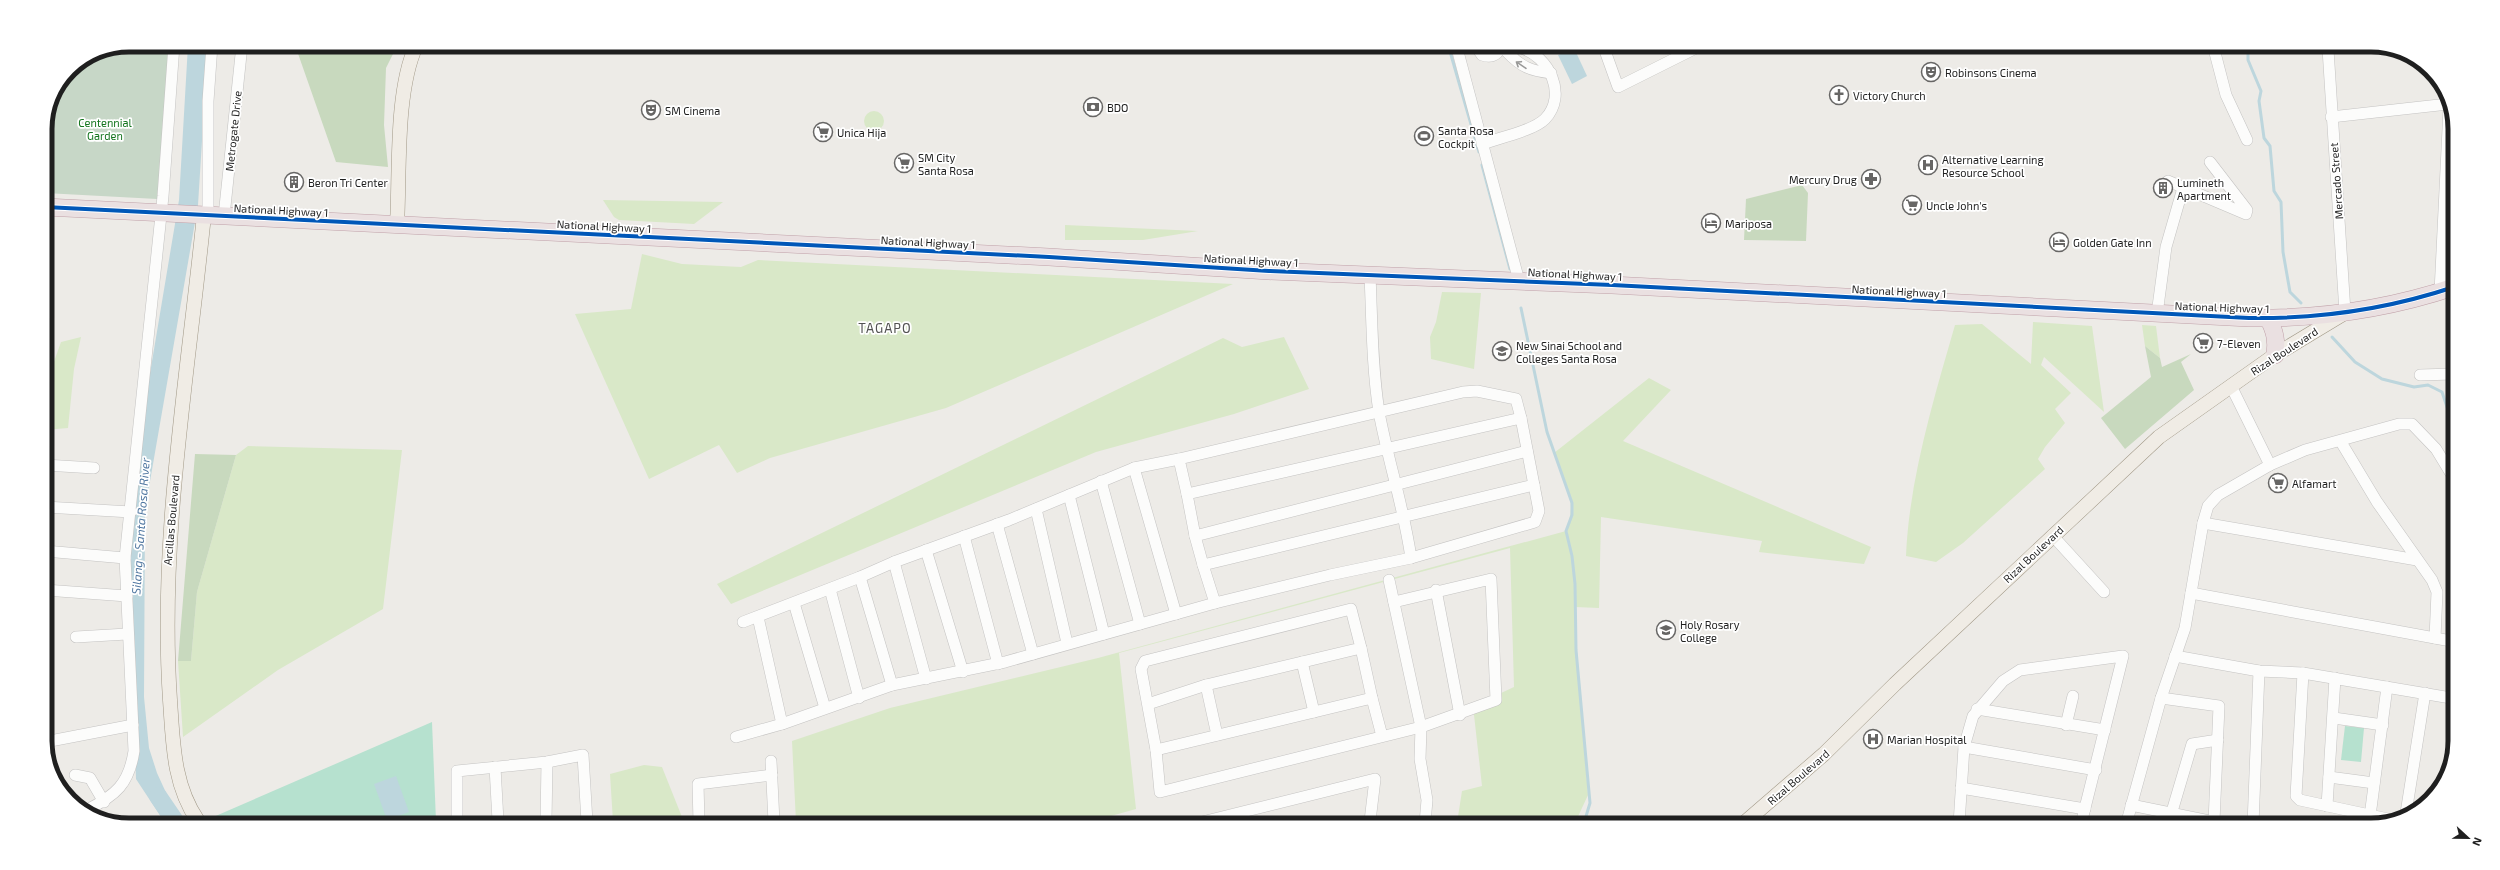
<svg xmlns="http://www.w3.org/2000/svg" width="2500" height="870" viewBox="0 0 2500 870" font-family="'Exo 2',sans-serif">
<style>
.grass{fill:#d9e8c8}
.forest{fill:#c8d9be}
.cemetery{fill:#c7d7c7}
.pitch{fill:#b6e1cf}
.water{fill:#bdd6dd}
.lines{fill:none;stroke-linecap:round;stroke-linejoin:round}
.stream{stroke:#bdd6dd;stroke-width:3}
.river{stroke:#bdd6dd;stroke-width:18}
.minor-casing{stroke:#c4c3c2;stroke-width:12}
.major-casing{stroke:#a19886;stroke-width:15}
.highway-casing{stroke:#c0a1a9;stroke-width:18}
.minor{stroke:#fcfcfb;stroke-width:11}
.major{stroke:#f0ece5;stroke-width:14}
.highway{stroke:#eae0e1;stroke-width:17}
.cycleway-casing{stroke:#fff;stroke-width:6}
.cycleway{stroke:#0057b8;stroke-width:4}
.oneway{stroke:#999998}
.labels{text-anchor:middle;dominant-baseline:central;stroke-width:3.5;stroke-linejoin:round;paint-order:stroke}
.poi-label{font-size:11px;fill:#1f1f1f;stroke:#fff;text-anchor:start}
.park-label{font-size:11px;fill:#14751e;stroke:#fff}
.street-label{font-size:11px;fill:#1f1f1f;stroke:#fff}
.water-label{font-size:12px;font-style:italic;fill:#4f76a0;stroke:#fff}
.quarter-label{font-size:13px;letter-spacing:1px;fill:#525252;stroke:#fff}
.rim{fill:none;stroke:#1f1f1f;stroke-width:5}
</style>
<rect width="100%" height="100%" fill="#edebe7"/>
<g class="grass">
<circle cx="874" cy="121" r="10"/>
<path d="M 603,200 L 723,202 L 694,224 L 619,220 L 614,217 Z"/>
<path d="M 1065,225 L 1198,231 L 1143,240 L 1065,240 Z"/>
<path d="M 642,254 L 682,264 L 741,267 L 758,260 L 1233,284 L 946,408 L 770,458 L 737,473 L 719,445 L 649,479 L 575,314 L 631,309 Z"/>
<path d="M 1442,292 L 1481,293 L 1474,369 L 1431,359 L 1430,337 L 1436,322 Z"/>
<path d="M 2033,322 L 2092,326 L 2104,412 L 2044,357 L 2041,365 L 2071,393 L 2055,409 L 2065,423 L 2045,447 L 2038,459 L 2045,469 L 1963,543 L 1936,562 L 1906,556 C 1909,480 1934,398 1955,325 L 1982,324 L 2031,364 Z"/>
<path d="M 2142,325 L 2156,326 L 2160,358 L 2145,346 Z"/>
<path d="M 81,337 L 74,369 L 68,428 L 45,430 L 45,373 L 51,370 L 61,342 Z"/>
<path d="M 1284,337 L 1309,389 L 1234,414 L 1096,452 L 731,604 L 717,584 L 1223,338 L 1242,347 Z"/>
<path d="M 1649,378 L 1671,390 L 1623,441 L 1871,547 L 1864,564 L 1759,552 L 1762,541 L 1601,517 L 1599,608 L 1575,607 L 1576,650 L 1588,795 L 1575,823 L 1457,823 L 1462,791 L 1482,786 L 1473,706 L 1514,687 L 1510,548 L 1119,653 L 1136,809 L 1086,823 L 796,822 L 792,741 L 890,708 L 1098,658 L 1566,531 C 1578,499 1565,483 1554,453 Z"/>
<path d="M 248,446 L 402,450 L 383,609 L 278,670 L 183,737 L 178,661 L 191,661 L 197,592 L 236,455 Z"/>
<path d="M 644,765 L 662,767 L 684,822 L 613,822 L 610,774 Z"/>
</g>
<g class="forest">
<path d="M 295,45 L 397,46 L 386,68 L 384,125 L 388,167 L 336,162 Z"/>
<path d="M 1802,185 L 1808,193 L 1806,241 L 1744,240 L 1746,199 Z"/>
<path d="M 2145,346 L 2160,358 L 2162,367 L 2191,354 L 2181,362 L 2194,390 L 2125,449 L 2101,418 L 2151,377 Z"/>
<path d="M 195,454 L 236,455 L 197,592 L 191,661 L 178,661 Z"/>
</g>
<path class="cemetery" d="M 129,45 L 173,45 L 157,199 L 45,193 L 45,123 L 51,96 L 70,69 L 97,51 Z"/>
<g class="pitch">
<path d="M 432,722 L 436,821 L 213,821 L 211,818 Z"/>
<path d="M 2345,726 L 2364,728 L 2361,762 L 2341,760 Z"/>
</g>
<g class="water">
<path d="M 188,45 L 208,45 L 198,205 L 145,510 L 144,697 L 149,748 L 157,773 L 168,797 L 178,811 L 163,820 L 136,779 L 129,567 L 136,457 L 179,200 Z"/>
<path d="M 1574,48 L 1587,76 L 1572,84 L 1558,55 Z"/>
<path d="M 396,776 L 409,812 L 387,820 L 374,784 Z"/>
</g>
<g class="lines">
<g class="stream">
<path d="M 1449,48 L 1479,152"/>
<path d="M 2248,49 L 2248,60 L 2261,91 L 2259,101 L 2264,138 L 2270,146 L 2274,191 L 2281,202 L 2283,252 L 2290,292 L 2301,303"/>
<path d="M 1482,165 L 1510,269"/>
<path d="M 1521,308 L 1547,432 L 1572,503 L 1572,515 L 1566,531 L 1572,556 L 1575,584 L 1576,650 L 1590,803 L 1584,823"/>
<path d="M 2332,337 L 2355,362 L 2382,379 L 2414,387 L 2428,385 L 2442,392 L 2450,416 L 2451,433 L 2453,436"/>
</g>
<path class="river" d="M 158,796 L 175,821"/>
<g class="minor-casing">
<g id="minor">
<path d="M 1457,48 L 1519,281"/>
<path d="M 1477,48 L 1482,55 C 1490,58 1497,56 1500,48"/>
<path d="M 1518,48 L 1507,52 C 1521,67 1531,71 1551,73"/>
<path d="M 1604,48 L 1618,87 L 1696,48"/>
<path d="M 2214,49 L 2226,95 L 2247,140"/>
<path d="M 2328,49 L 2345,312"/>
<path d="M 2331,117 L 2448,104"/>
<path d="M 1482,144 C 1498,138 1533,131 1545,119 C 1568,95 1549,56 1521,48"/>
<path d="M 2168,181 L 2246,214 L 2247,210 L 2210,162"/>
<path d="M 204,215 L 208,210 L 208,101 L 212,45"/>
<path d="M 224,216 L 242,45"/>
<path d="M 2440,292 L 2449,108"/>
<path d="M 2157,314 L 2166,247 L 2183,188"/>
<path d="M 2420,375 L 2453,374"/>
<path d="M 2231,386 L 2270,465"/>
<path d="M 2341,442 L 2377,502 L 2432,580 L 2437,592 L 2435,638"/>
<path d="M 45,465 L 94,468"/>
<path d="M 1134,468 L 1176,614"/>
<path d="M 1101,481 L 1140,624"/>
<path d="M 1187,494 L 1179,459 L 1463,392 L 1477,391 L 1516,399 L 1521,418"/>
<path d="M 1069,495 L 1104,634"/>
<path d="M 45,507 L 131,512"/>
<path d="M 1036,509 L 1067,643"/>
<path d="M 2203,523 L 2417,560"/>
<path d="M 997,524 L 1033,654"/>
<path d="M 2052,535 L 2104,592"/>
<path d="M 964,536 L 998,664"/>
<path d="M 1195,536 L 1187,494 L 1521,418 L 1539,511 L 1535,522 L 1411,558 C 1404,508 1388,461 1379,412 C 1372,367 1372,320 1370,275"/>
<path d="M 926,550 L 963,672"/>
<path d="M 45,551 L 125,558"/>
<path d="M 1411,558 L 1330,575 L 1215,603 L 1203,565 L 1534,485"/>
<path d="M 894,562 L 926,679"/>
<path d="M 1203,565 L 1195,536 L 1527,451"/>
<path d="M 860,577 L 892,685"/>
<path d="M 1389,580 L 1421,727 L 1420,759 L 1427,800 L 1425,823"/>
<path d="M 830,589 L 859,698"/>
<path d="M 45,590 L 127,596"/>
<path d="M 1436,590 L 1460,715"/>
<path d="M 2191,593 L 2451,641"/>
<path d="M 794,603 L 825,708"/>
<path d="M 758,617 L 782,724"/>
<path d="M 743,622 L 860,577 L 894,562 L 1009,520 L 1134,468 L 1179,459"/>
<path d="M 76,637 L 127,634"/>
<path d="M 1361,648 L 1372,698"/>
<path d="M 2175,656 L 2259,671 L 2303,673 L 2451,698"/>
<path d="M 1302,662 L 1314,712"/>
<path d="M 2303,673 L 2296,796 L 2300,800 L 2388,819"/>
<path d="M 1206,685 L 1217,735"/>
<path d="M 2161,698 L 2219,706 L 2214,822"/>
<path d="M 1148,704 L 1206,685 L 1361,648 L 1351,609 L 1145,661 L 1141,669 L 1156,750 L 1160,792 L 1421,727 L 1496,700 L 1491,579 L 1394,602"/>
<path d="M 1977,709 L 2105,730"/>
<path d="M 2334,718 L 2383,725"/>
<path d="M 2066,725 L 2073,696"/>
<path d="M 736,737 L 782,724 L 892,685 L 1005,662 L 1215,603"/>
<path d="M 45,742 L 133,725"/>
<path d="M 1964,747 L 2096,770"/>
<path d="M 1156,750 L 1372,698 L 1382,736"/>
<path d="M 771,761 L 774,822"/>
<path d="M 495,767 L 498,821"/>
<path d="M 2448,772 L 2451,753"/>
<path d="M 75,775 L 90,778 L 104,802"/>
<path d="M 2329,777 L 2374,783"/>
<path d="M 1961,788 L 2085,809"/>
<path d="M 2131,805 L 2229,825"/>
<path d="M 2327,806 L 2335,678"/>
<path d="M 87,810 C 116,795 129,784 134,751 L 125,558 L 163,196 L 174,45"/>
<path d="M 2406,813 L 2425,693"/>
<path d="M 2370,816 L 2387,687"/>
<path d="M 457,821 L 457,771 L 547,762 L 583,755 L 587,822"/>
<path d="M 546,821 L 547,762"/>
<path d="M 699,822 L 698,784 L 772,775"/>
<path d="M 1198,823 L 1375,779 L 1370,821 L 1361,823"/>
<path d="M 1959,824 L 1964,747 L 1973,716 L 2003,681 L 2020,670 L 2123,656 L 2081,824"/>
<path d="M 2126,825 L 2161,698 L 2185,628 L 2203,523 L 2208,506 L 2218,495 L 2270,465 L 2305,450 L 2399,424 L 2412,424 L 2436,449 L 2453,477"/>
<path d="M 2168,825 L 2192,744 L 2218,740"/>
<path d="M 2253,825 L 2259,671"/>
</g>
</g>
<g class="major-casing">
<g id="major">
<path d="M 397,225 C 400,173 395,92 416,46"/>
<path d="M 198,821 C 173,785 173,742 170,700 C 159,537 188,376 204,215"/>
<path d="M 1743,824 L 1824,754 L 1895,684 L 2159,437 L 2275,355 L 2343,314"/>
</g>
</g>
<g class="highway-casing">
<g id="highway">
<path d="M 45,207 L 1049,257 L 1269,271 L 1612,285 L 2249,318 C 2318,319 2388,309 2454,287"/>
<path d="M 2268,318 C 2275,331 2277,341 2275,355"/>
</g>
</g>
<use href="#minor" class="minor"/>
<use href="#major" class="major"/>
<use href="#highway" class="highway"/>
<g class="cycleway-casing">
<path id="cycleway" d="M 45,207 L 1049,257 L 1269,271 L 1612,285 L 2249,318 C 2318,319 2388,309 2454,287"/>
</g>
<use href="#cycleway" class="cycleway"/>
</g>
<defs><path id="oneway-shaft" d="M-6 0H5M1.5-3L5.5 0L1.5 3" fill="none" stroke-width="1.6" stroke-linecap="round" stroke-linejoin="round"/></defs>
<use class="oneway" href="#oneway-shaft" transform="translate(1521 65) rotate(-146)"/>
<defs>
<g id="theatre-ring" transform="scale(1)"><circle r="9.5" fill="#fff" stroke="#676665" stroke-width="1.5"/><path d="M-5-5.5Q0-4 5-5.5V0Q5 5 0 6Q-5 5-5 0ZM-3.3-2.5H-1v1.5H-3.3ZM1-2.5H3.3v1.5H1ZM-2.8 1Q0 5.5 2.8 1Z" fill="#676665"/></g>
<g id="church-ring" transform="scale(1)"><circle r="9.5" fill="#fff" stroke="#676665" stroke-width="1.5"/><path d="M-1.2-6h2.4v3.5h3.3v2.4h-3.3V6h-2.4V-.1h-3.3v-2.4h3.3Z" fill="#676665"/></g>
<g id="bank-ring" transform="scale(1)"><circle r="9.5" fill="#fff" stroke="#676665" stroke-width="1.5"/><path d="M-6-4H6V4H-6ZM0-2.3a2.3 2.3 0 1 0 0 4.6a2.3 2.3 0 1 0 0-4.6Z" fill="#676665"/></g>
<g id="supermarket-ring" transform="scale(1)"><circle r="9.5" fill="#fff" stroke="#676665" stroke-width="1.5"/><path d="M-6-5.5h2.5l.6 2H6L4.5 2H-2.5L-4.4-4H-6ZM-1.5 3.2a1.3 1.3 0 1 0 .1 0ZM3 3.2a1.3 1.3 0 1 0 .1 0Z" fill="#676665"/></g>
<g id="stadium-ring" transform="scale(1)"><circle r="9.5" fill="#fff" stroke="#676665" stroke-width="1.5"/><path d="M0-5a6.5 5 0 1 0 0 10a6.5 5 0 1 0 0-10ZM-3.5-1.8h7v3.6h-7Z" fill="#676665"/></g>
<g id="hospital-ring" transform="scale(1)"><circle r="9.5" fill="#fff" stroke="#676665" stroke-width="1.5"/><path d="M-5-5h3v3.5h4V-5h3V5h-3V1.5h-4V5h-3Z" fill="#676665"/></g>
<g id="pharmacy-ring" transform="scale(1)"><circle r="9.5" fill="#fff" stroke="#676665" stroke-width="1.5"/><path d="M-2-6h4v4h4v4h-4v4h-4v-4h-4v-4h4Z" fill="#676665"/></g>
<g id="building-ring" transform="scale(1)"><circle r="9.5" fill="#fff" stroke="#676665" stroke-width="1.5"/><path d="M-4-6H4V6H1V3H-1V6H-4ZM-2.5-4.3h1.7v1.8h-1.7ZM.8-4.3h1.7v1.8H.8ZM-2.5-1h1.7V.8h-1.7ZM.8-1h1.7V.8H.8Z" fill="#676665"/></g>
<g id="hotel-ring" transform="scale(1)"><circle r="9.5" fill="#fff" stroke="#676665" stroke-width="1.5"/><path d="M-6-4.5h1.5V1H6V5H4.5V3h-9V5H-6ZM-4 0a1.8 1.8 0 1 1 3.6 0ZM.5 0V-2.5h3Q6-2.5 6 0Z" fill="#676665"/></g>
<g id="university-ring" transform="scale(1)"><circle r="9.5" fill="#fff" stroke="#676665" stroke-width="1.5"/><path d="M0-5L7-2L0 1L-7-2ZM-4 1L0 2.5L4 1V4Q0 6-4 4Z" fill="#676665"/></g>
</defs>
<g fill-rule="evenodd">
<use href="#theatre-ring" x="1931" y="72"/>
<use href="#church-ring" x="1839" y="95"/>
<use href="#bank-ring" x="1093" y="107"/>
<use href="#theatre-ring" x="651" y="110"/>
<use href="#supermarket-ring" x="823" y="132"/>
<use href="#stadium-ring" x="1424" y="136"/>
<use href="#supermarket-ring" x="904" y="163"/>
<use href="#hospital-ring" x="1928" y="165"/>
<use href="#pharmacy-ring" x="1871" y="179"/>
<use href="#building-ring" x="294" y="182"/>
<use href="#building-ring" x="2163" y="188"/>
<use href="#supermarket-ring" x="1912" y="205"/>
<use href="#hotel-ring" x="1711" y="223"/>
<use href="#hotel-ring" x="2059" y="242"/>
<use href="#supermarket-ring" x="2203" y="343"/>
<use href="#university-ring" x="1502" y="351"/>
<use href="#supermarket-ring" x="2278" y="483"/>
<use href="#university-ring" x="1666" y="630"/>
<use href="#hospital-ring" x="1873" y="739"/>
</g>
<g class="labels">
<g class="poi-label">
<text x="1945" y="72">Robinsons Cinema</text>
<text x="1853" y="95">Victory Church</text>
<text x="1107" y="107">BDO</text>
<text x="665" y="110">SM Cinema</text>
<text x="1438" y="130">Santa Rosa<tspan x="1438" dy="13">Cockpit</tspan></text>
<text x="837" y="132">Unica Hija</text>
<text x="918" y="157">SM City<tspan x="918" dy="13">Santa Rosa</tspan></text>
<text x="1942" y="159">Alternative Learning<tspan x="1942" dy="13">Resource School</tspan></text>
<text x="1857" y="179" text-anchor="end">Mercury Drug</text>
<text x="308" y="182">Beron Tri Center</text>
<text x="2177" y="182">Lumineth<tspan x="2177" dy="13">Apartment</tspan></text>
<text x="1926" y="205">Uncle John's</text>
<text x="1725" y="223">Mariposa</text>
<text x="2073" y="242">Golden Gate Inn</text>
<text x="2217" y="343">7-Eleven</text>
<text x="1516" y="345">New Sinai School and<tspan x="1516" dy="13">Colleges Santa Rosa</tspan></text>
<text x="2292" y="483">Alfamart</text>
<text x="1680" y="624">Holy Rosary<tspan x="1680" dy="13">College</tspan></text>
<text x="1887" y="739">Marian Hospital</text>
</g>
<g class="park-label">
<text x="105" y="122">Centennial<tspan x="105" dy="13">Garden</tspan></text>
</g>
<g class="street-label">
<text transform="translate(233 131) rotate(-84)">Metrogate Drive</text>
<text transform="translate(2336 181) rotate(-94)">Mercado Street</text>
<text transform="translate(281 210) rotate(3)">National Highway 1</text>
<text transform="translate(604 226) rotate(3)">National Highway 1</text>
<text transform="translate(928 242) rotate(3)">National Highway 1</text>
<text transform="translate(1251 260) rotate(3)">National Highway 1</text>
<text transform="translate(1575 274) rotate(3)">National Highway 1</text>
<text transform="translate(1899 291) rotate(3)">National Highway 1</text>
<text transform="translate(2222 307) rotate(2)">National Highway 1</text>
<text transform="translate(2284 351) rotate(-33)">Rizal Boulevard</text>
<text transform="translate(171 520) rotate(-85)">Arcillas Boulevard</text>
<text transform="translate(2033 554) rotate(-43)">Rizal Boulevard</text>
<text transform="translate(1798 777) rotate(-41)">Rizal Boulevard</text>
</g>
<g class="water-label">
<text transform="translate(140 526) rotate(-86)">Silang - Santa Rosa River</text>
</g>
<g class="quarter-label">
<text x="885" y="328">TAGAPO</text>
</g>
</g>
<path d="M0 0H2500V870H0ZM129 52H2371A77 77 0 0 1 2448 129V741A77 77 0 0 1 2371 818H129A77 77 0 0 1 52 741V129A77 77 0 0 1 129 52Z" fill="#fff" fill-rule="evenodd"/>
<path class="rim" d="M129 52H2371A77 77 0 0 1 2448 129V741A77 77 0 0 1 2371 818H129A77 77 0 0 1 52 741V129A77 77 0 0 1 129 52Z"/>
<g transform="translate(2468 838) rotate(112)" stroke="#ffffff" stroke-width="3" paint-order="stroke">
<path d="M0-3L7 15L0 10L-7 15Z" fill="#1f1f1f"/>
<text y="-6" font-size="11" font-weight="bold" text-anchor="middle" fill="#1f1f1f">N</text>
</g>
</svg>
